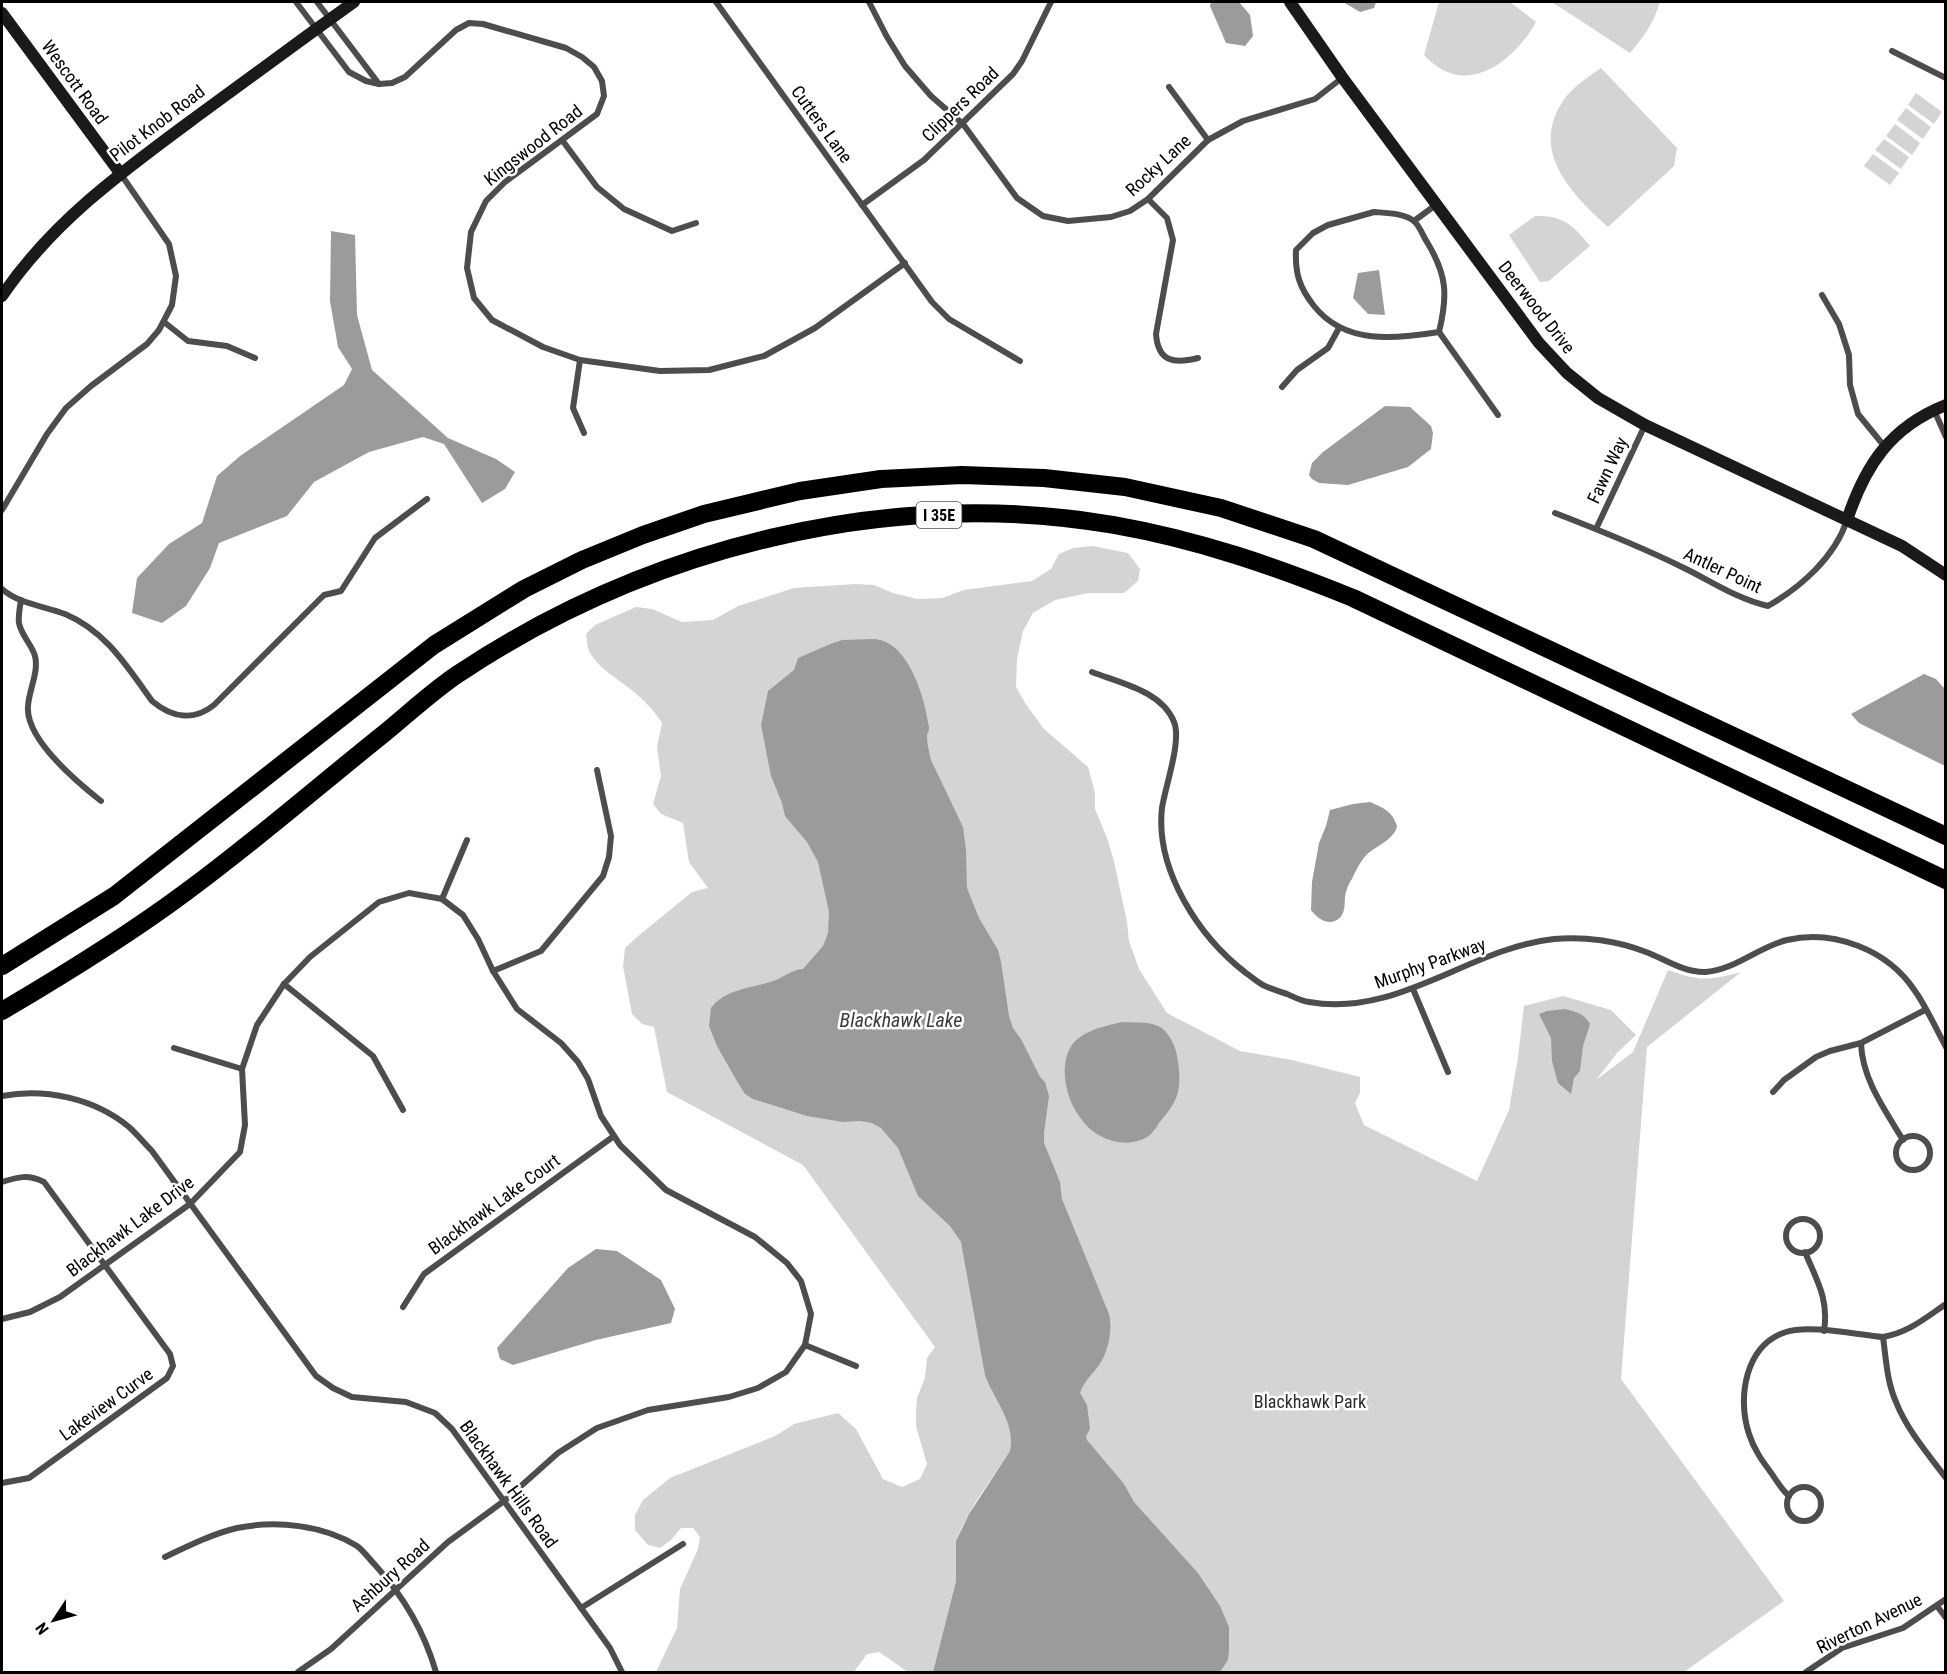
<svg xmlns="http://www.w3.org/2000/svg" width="1947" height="1674" viewBox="0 0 1947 1674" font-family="'Roboto Condensed',sans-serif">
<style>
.green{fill:#d4d4d4}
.water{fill:#9b9b9b}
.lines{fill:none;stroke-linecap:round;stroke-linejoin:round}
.street{stroke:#4d4d4d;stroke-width:6}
.secondary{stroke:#1a1a1a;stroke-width:12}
.highway{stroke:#000;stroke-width:18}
.labels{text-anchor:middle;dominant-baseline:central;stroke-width:5;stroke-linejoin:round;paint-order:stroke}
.shield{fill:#fff;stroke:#4c4c4c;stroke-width:1.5}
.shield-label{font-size:16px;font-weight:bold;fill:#000}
.street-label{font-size:18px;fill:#000;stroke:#fff}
.park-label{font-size:18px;fill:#2b2b2b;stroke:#fff}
.water-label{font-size:20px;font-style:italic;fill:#3c3c3c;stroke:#fff}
</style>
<rect width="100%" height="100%" fill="#fff"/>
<g class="green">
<path d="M 1439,2 L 1510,2 L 1536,22 C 1519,54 1476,93 1438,67 C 1433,64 1428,59 1424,55 Z"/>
<path d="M 1552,2 L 1660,2 C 1654,22 1644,37 1630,53 Z"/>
<path d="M 1601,68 L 1677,148 L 1674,166 L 1608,227 C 1573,195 1529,152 1563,101 C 1571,88 1588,77 1601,68 Z"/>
<path d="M 1916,93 L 1942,112 L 1934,124 L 1908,105 Z"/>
<path d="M 1906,108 L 1931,127 L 1923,139 L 1897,120 Z"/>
<path d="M 1895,124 L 1920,143 L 1912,155 L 1886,136 Z"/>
<path d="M 1884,139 L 1909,157 L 1901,169 L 1875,150 Z"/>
<path d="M 1873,154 L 1899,173 L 1890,185 L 1864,166 Z"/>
<path d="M 1535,216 C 1563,215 1573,225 1590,246 L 1549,281 L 1540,282 L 1509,235 Z"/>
<path d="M 1092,546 L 1128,553 L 1140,569 L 1138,581 L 1124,593 L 1088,593 L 1055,600 L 1033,613 L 1023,631 L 1017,659 L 1016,687 L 1025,703 L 1044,729 L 1088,767 L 1095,793 L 1095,809 L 1107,838 L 1114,861 L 1127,922 L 1129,941 L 1139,969 L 1167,1013 L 1240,1051 L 1292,1060 L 1360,1077 L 1360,1093 L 1355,1103 L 1364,1125 L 1477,1181 L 1509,1110 L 1518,1057 L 1524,1006 L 1563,996 L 1611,1010 L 1636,1035 L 1618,1052 L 1596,1080 L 1633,1052 L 1668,970 C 1699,981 1708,981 1741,972 L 1647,1047 L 1621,1379 L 1784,1601 L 1684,1672 L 1171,1672 L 1010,1451 L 975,1503 L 963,1525 L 956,1541 L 956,1581 L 933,1672 L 908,1672 L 879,1652 L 867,1654 L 854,1672 L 656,1672 L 677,1628 L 680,1589 L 698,1549 L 700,1537 L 693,1528 L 681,1528 L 671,1540 L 660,1548 L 648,1545 L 635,1530 L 635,1515 L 643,1500 L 670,1478 L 775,1436 L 794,1424 L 838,1413 L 856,1429 L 883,1479 L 902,1487 L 920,1479 L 927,1464 L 916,1426 L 916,1411 L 917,1398 L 925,1378 L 927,1358 L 935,1347 L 803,1165 L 667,1092 L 654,1027 L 642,1024 L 632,1014 L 623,966 L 625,948 L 637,937 L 692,892 L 708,888 L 689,862 L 683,823 L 661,814 L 653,804 L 661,776 L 657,747 L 662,723 C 654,710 641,697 629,688 C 615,677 600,669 590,653 C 587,647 587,640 586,634 L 595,625 L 636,607 L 652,609 L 682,622 L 713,620 L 738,606 L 794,588 L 855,584 L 874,585 L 893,593 L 917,599 L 942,598 L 964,590 L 1032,581 L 1051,569 L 1059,554 L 1073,548 Z"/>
</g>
<g class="water">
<path d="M 1211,2 L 1239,2 L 1250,15 L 1253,36 L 1245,46 L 1226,43 L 1210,6 Z"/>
<path d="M 1343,2 L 1376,2 L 1374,8 L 1360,12 Z"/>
<path d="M 331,231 L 355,235 L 357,315 L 372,370 L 448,438 L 496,459 L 515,472 L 505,489 L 482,503 L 444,444 L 423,437 L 369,452 L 314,482 L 287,516 L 219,543 L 210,568 L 186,606 L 162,623 L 132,613 L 137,578 L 169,544 L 202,523 L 217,476 L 240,456 L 344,385 L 352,369 L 338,347 L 330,301 Z"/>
<path d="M 1379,270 L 1385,315 L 1368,314 L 1353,298 L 1358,273 Z"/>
<path d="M 1385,406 L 1410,407 L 1431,426 L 1433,433 L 1431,449 L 1408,467 L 1348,485 L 1319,483 L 1312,479 L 1309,475 L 1312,463 L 1323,452 Z"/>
<path d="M 875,639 C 909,642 925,699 929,727 C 929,734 928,730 927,736 C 927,744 929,752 931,760 L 963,827 L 966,850 L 967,888 L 979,918 L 998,950 L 1001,962 L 1009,1016 L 1013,1028 L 1021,1039 L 1040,1077 L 1045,1082 L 1049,1096 L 1044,1133 L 1044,1143 L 1060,1182 L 1062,1199 L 1109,1314 C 1113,1330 1108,1353 1099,1365 C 1092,1375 1084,1381 1080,1393 L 1087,1405 L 1090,1429 L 1086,1436 L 1087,1440 L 1124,1484 L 1134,1502 L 1198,1573 L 1220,1606 L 1229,1627 L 1229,1650 L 1228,1660 L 1220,1672 L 933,1672 L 956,1581 L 956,1541 L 969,1514 L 1010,1451 C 1016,1423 994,1400 985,1375 L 961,1242 L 950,1226 L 918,1196 L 898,1148 L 881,1128 L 872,1123 L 860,1121 L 843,1122 L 807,1116 L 753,1099 L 745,1094 L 738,1083 L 717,1046 L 709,1026 L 711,1008 C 725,988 755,988 776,980 C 785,976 794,969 803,969 L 823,946 L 828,933 L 829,912 L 818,862 L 807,842 L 785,816 L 782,803 L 771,776 L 761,725 L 768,691 L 794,670 L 798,658 L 828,645 L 842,640 Z"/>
<path d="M 1924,674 L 1936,679 L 1945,689 L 1945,766 L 1859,723 L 1851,714 Z"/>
<path d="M 1370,802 C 1384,808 1392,811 1397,826 L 1396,830 C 1390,840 1380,845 1371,851 C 1363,856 1356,870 1352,879 C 1350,882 1347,887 1346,892 C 1343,902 1348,915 1335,921 C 1326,925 1316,917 1311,910 L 1312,882 L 1319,843 L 1326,826 L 1330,810 L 1353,804 Z"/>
<path d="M 1564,1009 C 1574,1011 1584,1013 1590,1024 L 1583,1046 L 1580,1071 L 1574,1078 L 1571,1094 L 1558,1083 L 1552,1061 L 1551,1038 L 1539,1014 L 1547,1011 Z"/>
<path d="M 1122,1022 C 1133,1023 1148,1021 1158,1026 C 1165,1029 1170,1037 1173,1043 C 1177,1052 1178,1060 1179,1070 C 1181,1095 1175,1104 1159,1123 C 1156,1128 1152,1134 1147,1137 C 1126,1150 1095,1139 1082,1120 C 1072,1107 1067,1095 1065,1078 C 1062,1037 1087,1030 1122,1022 Z"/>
<path d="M 596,1249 L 617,1251 L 661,1280 L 675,1309 L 671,1323 L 596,1340 L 513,1365 L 500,1359 L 497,1348 L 568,1268 Z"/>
</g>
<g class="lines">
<g class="street">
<path d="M 296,2 L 349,72 L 366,81 L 379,84 L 392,83 L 405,77 L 456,30 L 469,23 L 483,24 L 566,48 L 582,57 L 594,67 L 602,81 L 604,96 L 597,114 L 505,182 L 486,201 L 471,232 L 467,268 L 474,298 L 492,320 L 543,347 L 580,360 L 660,371 L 709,370 L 764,356 L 815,328 L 905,263"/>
<path d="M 317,2 L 379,84"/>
<path d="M 716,2 L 932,302 L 949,319 L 1020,361"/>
<path d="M 869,2 L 887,37 L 905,66 L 931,96 L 963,124 L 1017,198 L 1043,216 L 1068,221 L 1111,217 L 1130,211 L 1148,199 L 1208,140 L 1243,121 L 1315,99 L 1342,78"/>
<path d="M 1892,51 L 1946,78"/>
<path d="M 1169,87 L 1208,140"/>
<path d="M 562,140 L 597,187 L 624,209 L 672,231 L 696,223"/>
<path d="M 1148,199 L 1167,218 L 1173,240 L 1156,334 C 1158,362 1174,364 1198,358"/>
<path d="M 862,205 L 924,160 L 1013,74 L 1022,61 L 1051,2"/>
<path d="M 1374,212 C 1386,213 1406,213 1415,222 C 1420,227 1423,236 1427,242 C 1447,275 1448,295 1439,332 C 1395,339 1345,345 1314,306 C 1299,287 1295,273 1296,250 L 1313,233 L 1328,225 Z"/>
<path d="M 1414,221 L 1437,204"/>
<path d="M 1822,295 L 1839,324 L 1849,355 L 1850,385 L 1858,414 L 1885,447"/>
<path d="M 164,322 L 188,341 L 227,346 L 255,358"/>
<path d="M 1439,332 L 1498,415"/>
<path d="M 580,360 L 573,408 L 584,433"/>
<path d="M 1282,387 L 1297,370 L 1328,348 L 1339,328"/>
<path d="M 1934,410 L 1946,437"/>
<path d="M 2,510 L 47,434 L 66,408 L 91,386 L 147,344 L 159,330 L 172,305 L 176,276 L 169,244 L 120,173"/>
<path d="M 1555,513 C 1599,530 1642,547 1684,568 C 1711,581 1737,599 1768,606 C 1801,587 1835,557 1847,520"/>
<path d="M 1596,529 L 1645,425"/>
<path d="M 2,589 C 19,604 44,606 65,614 C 106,631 128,668 152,701 C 171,717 193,722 214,705 L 324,595 L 341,591 L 375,538 L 427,499"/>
<path d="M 21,600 C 20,607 18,616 19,623 C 21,635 32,645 35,656 C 39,672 29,690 28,706 C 25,739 77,782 101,801"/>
<path d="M 1092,672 C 1120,683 1162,691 1174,722 C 1182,741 1165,787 1162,808 C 1155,870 1199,937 1246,973 C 1252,977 1258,983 1265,986 C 1272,989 1280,992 1287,994 C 1294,997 1301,1001 1309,1002 C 1398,1018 1469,948 1554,939 C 1584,936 1618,941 1646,952 C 1665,959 1684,973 1706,972 C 1737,969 1758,947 1787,940 C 1834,929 1888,950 1915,991 C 1927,1008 1936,1029 1946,1047"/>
<path d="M 442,899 L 467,840"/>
<path d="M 493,971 L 541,951 L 603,876 L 609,857 L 611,836 L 597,770"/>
<path d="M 284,984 L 373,1056 L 403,1110"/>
<path d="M 1413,989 L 1448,1072"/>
<path d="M 1861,1043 C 1862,1079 1885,1110 1903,1140"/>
<path d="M 174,1048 L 242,1069"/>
<path d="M 1773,1092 L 1784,1080 L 1816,1057 L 1830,1051 L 1861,1043 L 1925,1010"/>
<path d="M 2,1096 C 45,1088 94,1098 129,1127 C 137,1134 144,1143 152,1151 L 316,1376 L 333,1388 L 352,1397 L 406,1402 L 435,1413 L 452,1429 L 610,1648 L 622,1672"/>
<circle cx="1913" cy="1153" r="17"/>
<path d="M 2,1182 C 18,1177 28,1174 44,1182 L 170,1354 L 173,1366 L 167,1378 L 29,1478 L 2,1483"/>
<circle cx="1803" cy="1236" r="17"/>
<path d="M 1805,1252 C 1817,1281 1829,1299 1824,1331"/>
<path d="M 403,1307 L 424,1274 L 614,1136"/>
<path d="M 2,1319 L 30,1312 L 60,1297 L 190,1204 L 240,1152 L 245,1125 L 242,1069 L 257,1025 L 284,984 L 310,957 L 379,902 L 409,893 L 442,899 L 463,915 L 478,939 L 493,971 L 517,1009 L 561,1043 L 578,1062 L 588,1079 L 601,1116 L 620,1145 L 666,1190 L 755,1237 L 787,1263 L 801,1281 L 811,1314 L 805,1345 L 786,1372 L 758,1388 L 729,1397 L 648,1410 L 597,1428 L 558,1453 L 504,1501 L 448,1542 L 331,1649 L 298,1672"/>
<path d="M 1883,1337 C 1886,1359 1887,1382 1896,1402 C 1907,1430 1928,1454 1946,1478"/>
<path d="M 805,1345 L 856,1366"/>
<circle cx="1804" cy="1504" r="17"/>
<path d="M 1789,1496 C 1782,1490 1777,1482 1772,1474 C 1763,1462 1754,1450 1749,1434 C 1737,1398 1745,1345 1786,1332 C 1808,1324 1858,1335 1883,1337 C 1908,1333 1925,1318 1946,1304"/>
<path d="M 165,1557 C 188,1546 212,1534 237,1528 C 276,1520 323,1525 357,1546 C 364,1551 370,1560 376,1566 C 405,1598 424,1631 436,1672"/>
<path d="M 1937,1606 L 1946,1618"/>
<path d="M 581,1608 L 683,1544"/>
<path d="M 1806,1672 L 1842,1648 L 1903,1628 L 1946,1599"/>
</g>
<g class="secondary">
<path d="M 1290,2 L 1342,77 L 1539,343 L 1567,373 L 1598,398 L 1645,425 L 1902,546 L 1946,575"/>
<path d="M 2,13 L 120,173"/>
<path d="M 2,296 C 52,222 124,170 196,117 C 248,79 301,40 354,2"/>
<path d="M 1847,520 C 1865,466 1890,427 1946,405"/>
</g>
<g class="highway">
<path d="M 2,966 L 114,896 L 434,645 L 524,589 L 582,560 L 643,535 L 704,514 L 800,491 L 881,479 L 962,475 L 1044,478 L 1125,487 L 1221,508 L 1314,539 L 1946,836"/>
<path d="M 2,1011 C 65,974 127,936 186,892 C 253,843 316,788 381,736 C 406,716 431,692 458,674 C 647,548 888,486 1114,525 C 1199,540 1274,566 1353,598 L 1946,880"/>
</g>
</g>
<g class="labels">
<rect class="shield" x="916.5" y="502" width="45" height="26" rx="4.5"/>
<g class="shield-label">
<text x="939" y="515">I 35E</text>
</g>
<g class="street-label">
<text transform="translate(75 82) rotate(54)">Wescott Road</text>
<text transform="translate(960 104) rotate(-44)">Clippers Road</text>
<text transform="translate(157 123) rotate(-37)">Pilot Knob Road</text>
<text transform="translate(822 124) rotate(54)">Cutters Lane</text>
<text transform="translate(533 145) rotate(-38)">Kingswood Road</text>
<text transform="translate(1158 165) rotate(-43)">Rocky Lane</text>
<text transform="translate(1537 307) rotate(52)">Deerwood Drive</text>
<text transform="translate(1607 470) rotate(-65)">Fawn Way</text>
<text transform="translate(1723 570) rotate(25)">Antler Point</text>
<text transform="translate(1430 963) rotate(-20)">Murphy Parkway</text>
<text transform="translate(494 1204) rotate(-36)">Blackhawk Lake Court</text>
<text transform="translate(130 1226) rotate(-37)">Blackhawk Lake Drive</text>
<text transform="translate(106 1404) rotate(-36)">Lakeview Curve</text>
<text transform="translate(509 1484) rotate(54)">Blackhawk Hills Road</text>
<text transform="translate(390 1575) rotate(-42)">Ashbury Road</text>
<text transform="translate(1869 1623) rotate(-26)">Riverton Avenue</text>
</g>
<g class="park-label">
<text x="1310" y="1401">Blackhawk Park</text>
</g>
<g class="water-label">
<text x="901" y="1020">Blackhawk Lake</text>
</g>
</g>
<rect width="1947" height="1674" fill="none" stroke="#000000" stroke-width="6"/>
<g transform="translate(54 1620) rotate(234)" stroke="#ffffff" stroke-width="4.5" paint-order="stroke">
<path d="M0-4.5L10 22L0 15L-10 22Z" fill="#000000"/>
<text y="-9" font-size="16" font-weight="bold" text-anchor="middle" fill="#000000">N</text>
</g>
</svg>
